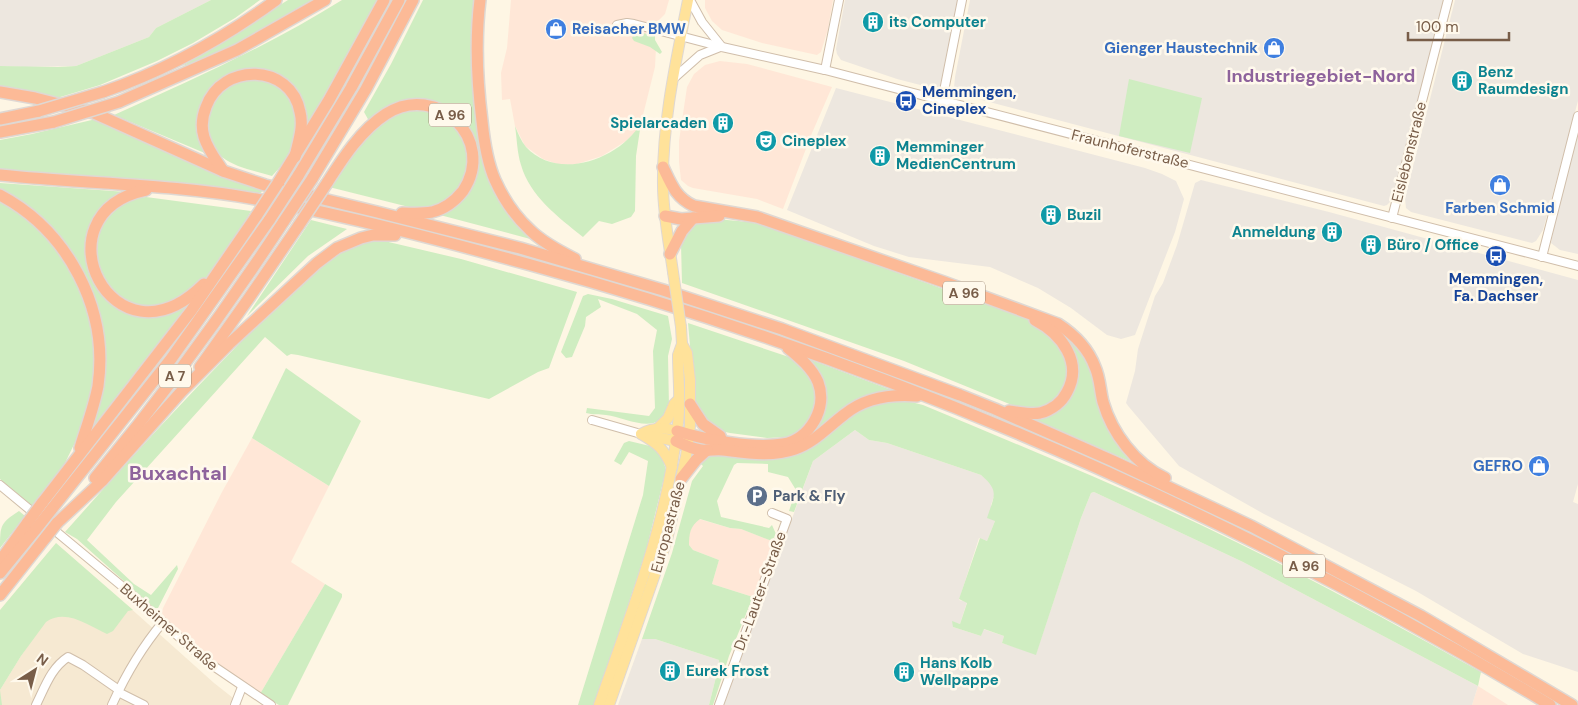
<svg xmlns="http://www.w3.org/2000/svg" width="1578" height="705" viewBox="0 0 1578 705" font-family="'DM Sans',sans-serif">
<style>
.residential{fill:#f6e9d2}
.commercial{fill:#ffe7d7}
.industrial{fill:#ede7df}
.green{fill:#cfedc1}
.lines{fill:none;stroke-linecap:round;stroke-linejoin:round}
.minor-casing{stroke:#d0beaa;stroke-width:10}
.major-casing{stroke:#dfd8d3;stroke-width:12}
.highway-casing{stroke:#dfd8d3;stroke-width:14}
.minor{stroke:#fff;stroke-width:8}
.major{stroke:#ffe29a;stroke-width:10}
.highway{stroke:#fcba97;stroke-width:11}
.major-bridge-casing{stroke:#dfd8d3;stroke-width:12;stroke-linecap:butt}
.highway-bridge-casing{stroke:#dfd8d3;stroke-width:14;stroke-linecap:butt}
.major-bridge{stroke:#ffe29a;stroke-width:10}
.highway-bridge{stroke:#fcba97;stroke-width:11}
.labels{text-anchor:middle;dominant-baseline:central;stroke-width:5;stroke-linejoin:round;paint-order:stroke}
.shield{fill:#fff9ec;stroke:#a08c79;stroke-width:1}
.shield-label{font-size:14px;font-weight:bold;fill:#785d48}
.culture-label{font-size:15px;font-weight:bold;fill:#0d838f;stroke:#fff9ec;text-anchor:start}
.shop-label{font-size:15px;font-weight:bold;fill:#366cbe;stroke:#fff9ec;text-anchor:end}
.transit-label{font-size:15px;font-weight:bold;fill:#164399;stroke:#fff9ec;text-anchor:start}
.street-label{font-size:15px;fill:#785d48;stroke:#fff9ec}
.service-label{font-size:15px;font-weight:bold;fill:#4e5e75;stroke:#fff9ec;text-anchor:start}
.quarter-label{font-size:18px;font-weight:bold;fill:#8e639c;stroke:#fff9ec}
.district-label{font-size:20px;font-weight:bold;fill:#8e639c;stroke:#fff9ec}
</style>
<rect width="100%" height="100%" fill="#fef6e4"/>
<path class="residential" d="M 128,606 L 214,683 L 242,705 L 0,705 L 0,690 L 21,656 L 48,617 Z"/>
<g class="commercial">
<path d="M 511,0 L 669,0 L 665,14 L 656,23 L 653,38 L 656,48 L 655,67 L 641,123 L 635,133 L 626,141 L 602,156 L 574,165 L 557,164 L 543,159 L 525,146 L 515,126 L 510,99 L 502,100 L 501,73 L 507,48 Z"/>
<path d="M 705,0 L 833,0 L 828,29 L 821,52 L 817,55 L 762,43 L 722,30 L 712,21 L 705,8 Z"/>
<path d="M 720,61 L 747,64 L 832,87 L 812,133 L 783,209 L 757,199 L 693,188 L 688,186 L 681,180 L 679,162 L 679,141 L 687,87 L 694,74 L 705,65 Z"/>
<path d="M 252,438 L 329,486 L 291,562 L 325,584 L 260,694 L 205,654 L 166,620 L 162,613 L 163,608 L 222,492 Z"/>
<path d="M 699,519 L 730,528 L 741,529 L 775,542 L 753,597 L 712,584 L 719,560 L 693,550 L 689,545 L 689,534 L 693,524 Z"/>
<path d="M 1478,686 L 1508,705 L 1472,705 Z"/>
</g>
<g class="industrial">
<path d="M 0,0 L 211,0 L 156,28 L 149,37 L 76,66 L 25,67 L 0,66 Z"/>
<path d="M 845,0 L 958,0 L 941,85 L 936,89 L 897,79 L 841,60 L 837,54 L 836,49 Z"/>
<path d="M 970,0 L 1444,0 L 1395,190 L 1390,202 L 1387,205 L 1384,206 L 959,94 L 954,88 L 955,77 Z"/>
<path d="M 1455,0 L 1578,0 L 1578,101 L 1543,230 L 1536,241 L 1532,243 L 1411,212 L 1406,208 L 1405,198 Z"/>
<path d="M 836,88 L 1145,168 L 1162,174 L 1176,181 L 1184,199 L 1175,232 L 1135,335 L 1121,339 L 1107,335 L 1071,308 L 1038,288 L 990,267 L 909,257 L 874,246 L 787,210 Z"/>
<path d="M 1578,134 L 1578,254 L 1560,250 L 1551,243 L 1557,213 Z"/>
<path d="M 1201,180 L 1329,212 L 1578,280 L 1578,484 L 1573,502 L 1578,504 L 1578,672 L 1523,654 L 1416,591 L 1264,514 L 1179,466 L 1129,407 L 1126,403 L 1135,371 L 1138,349 L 1155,296 L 1163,283 L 1177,245 L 1195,183 Z"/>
<path d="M 855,430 L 869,440 L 887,443 L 981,475 L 991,483 L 995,493 L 991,505 L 995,521 L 987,541 L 979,538 L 959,600 L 967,602 L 960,624 L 953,622 L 953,627 L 981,636 L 983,629 L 1004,636 L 1002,643 L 1036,654 L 1081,518 L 1091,493 L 1094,492 L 1243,562 L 1478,686 L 1472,705 L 724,705 L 813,461 Z"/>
<path d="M 642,639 L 655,639 L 719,660 L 719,665 L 709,705 L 618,705 Z"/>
</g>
<g class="green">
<path d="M 211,0 L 260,0 L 235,18 L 193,43 L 157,61 L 100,85 L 57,98 L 0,87 L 0,66 L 58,67 L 76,66 L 149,37 L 156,28 Z"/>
<path d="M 288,0 L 312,0 C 269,23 229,54 182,66 Z"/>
<path d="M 342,0 L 378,0 L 308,124 C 307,119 306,110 303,106 C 299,101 267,72 262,70 C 246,64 216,77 208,92 C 205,98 207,144 207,154 L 114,115 C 192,80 270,45 342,0 Z"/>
<path d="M 423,0 L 476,0 L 473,27 L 498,197 C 508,214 519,227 534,240 L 440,215 C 451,206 466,198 472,184 C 486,154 470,115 440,104 C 435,102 429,102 424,101 C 420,101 414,99 409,100 C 395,102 381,114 369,121 L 364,112 L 391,64 Z"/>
<path d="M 635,32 L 639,32 L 655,36 L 655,40 L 662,52 L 660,54 L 650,47 L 634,41 L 632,38 Z"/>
<path d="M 260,79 L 276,85 L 289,97 L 298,120 L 292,148 L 282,165 L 272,176 C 256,171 236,168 222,157 C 196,136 208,98 234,82 C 240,79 252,79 260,79 Z"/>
<path d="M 1129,79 L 1202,98 L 1190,153 L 1119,136 Z"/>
<path d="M 419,109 L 439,114 L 455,127 L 466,147 L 468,161 L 463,181 L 455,194 L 447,201 L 421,210 L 329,187 C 347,161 371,120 404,111 C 409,110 414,110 419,109 Z"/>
<path d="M 96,119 L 225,178 L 263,190 L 259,195 L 0,171 L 0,140 L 32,134 Z"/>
<path d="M 641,123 L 636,156 L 635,211 L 631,217 L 612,224 L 599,221 L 583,237 C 558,217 530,196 521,165 C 517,152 517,139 515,126 C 518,133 521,141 526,147 C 558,182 620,159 641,123 Z"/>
<path d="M 0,183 L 127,192 C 45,227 98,350 186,306 L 188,307 L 90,434 L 101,389 L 84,276 L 0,191 Z"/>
<path d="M 146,197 L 251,211 C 237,235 215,275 192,291 C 188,294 163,306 158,307 C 153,308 147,306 143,306 C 100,301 81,246 110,216 C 120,205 131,198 146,197 Z"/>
<path d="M 0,200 L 28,218 L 61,253 L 85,298 L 95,346 L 92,391 L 81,430 L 65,463 L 34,507 L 0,479 Z"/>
<path d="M 716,219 L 749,222 L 766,226 L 1025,318 C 1038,325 1052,334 1061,347 C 1076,366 1067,400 1043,408 C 1038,410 1030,410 1024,410 L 904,361 L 682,283 L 681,244 L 692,224 Z"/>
<path d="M 311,220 L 347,229 L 308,256 L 247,316 Z"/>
<path d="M 380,240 L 461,259 L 577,292 L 549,368 L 538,372 L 489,399 L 298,355 L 291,354 L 287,356 L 265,337 L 116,502 L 87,540 L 134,584 L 151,595 L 177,565 L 178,569 L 158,608 L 154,608 L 77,539 L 65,532 C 121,469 177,407 236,347 C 266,316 301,278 337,255 C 350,246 365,243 380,240 Z"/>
<path d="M 588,294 L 612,299 L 668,316 L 672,339 L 668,356 L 669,407 C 658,437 628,418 606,415 C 599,414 593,415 586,413 L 587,408 L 649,416 L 655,408 L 653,351 L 657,330 L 637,314 L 598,299 L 601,307 L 586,317 L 585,326 L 572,357 L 566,358 L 561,352 L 583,296 Z"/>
<path d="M 688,323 L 786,356 L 796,360 L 806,368 L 817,392 L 817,404 L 804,429 L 789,437 L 767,438 L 730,433 L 712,429 L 695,403 Z"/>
<path d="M 1052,327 L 1061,330 L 1085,354 L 1132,458 L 1129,461 L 1036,420 L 1036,418 L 1076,382 Z"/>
<path d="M 806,358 L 894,391 C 849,398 844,408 812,435 L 810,434 L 822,409 Z"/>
<path d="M 286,368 L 361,421 L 329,486 L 252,438 Z"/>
<path d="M 903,400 L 923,405 C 1016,444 1110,482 1201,525 C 1296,570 1389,621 1481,672 L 1478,686 L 1243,562 L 1094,492 L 1091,493 L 1081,518 L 1036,655 L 1002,643 L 1004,636 L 984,629 L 981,636 L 953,627 L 952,621 L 960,624 L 967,603 L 959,599 L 980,538 L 987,541 L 995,521 L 987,518 C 994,496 1000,491 981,475 L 887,443 L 869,440 L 855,430 L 813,461 L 794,512 L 789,511 L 796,490 L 788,477 L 768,472 L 768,464 L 737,463 L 734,465 L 717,501 L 721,517 L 769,528 L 772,525 L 776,534 L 772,541 L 741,529 L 730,528 L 700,519 C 690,526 689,534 689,545 L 693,550 L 719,560 L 712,584 L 753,597 L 729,656 L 713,705 L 709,705 L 719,665 L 719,660 L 655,639 L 642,639 L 672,553 L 692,481 L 703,466 L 700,463 L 710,456 L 715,455 L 777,457 L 865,405 Z"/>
<path d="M 629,441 L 650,446 L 657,451 L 662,457 L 666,470 L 646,551 L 595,705 L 578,705 L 643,495 L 648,461 L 629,452 L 621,465 L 614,461 L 624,443 Z"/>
<path d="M 19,511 L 25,516 L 0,548 C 0,526 0,523 19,511 Z"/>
<path d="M 56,543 L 133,610 L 128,611 L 113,631 L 107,634 C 89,626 66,608 46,622 L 21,656 L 0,690 L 2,705 L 0,705 L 0,610 Z"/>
<path d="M 325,584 L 342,594 L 342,597 L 288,705 L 279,705 L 260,694 Z"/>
</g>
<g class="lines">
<g class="minor-casing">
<g id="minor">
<path d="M 690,0 L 702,22 L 722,47"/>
<path d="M 617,25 L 627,23 L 634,24 L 722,47 L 825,70 L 1578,266"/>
<path d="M 825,70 L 839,0"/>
<path d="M 673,79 L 700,55 L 720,47"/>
<path d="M 942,101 L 962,0"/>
<path d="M 1392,218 L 1448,0"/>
<path d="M 1542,257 L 1578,116"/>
<path d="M 592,420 L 641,434"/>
<path d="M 0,485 L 123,587 L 206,661 L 271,705"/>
<path d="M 118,692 L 144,705"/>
<path d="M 36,705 C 45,687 51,668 68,657 L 83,665 L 119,690"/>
<path d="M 112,705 C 125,676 142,647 163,622"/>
<path d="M 235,705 L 242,687"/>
<path d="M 719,705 L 787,519 L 772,513"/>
</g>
</g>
<g class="major-casing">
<g id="major">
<path d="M 673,272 C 669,243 663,214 663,185 C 662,123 676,61 688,0"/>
<path d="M 658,428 L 668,418 L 674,404 L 678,400"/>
<path d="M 641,434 C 658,444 664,449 672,467"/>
<path d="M 641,434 C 653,427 664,427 677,431"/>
<path d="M 650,436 L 676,441"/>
<path d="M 599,705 C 631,613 668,521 678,423 C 681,401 678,377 678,355 L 682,344"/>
<path d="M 609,705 L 667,540 L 686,456 L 690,426 L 690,380 L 687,353 L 682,344 L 681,327"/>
</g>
</g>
<g class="highway-casing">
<g id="highway">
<path d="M 480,0 C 475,41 477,81 482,121 C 484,141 487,162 495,180 C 503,198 516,217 530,230 C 542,242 559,251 575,259"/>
<path d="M 0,92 L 35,98 L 94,113 L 223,171 L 265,185 L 377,212 L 520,248 L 663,290 L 782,329 L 960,395 L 995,409 L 1113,461 L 1251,526 L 1421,616 L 1572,705"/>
<path d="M 103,92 C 164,71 224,38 276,0"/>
<path d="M 119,102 L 237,50 L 325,0"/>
<path d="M 0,119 L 39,111"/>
<path d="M 0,132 L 54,122"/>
<path d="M 663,167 C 671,184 676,198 694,206 L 757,217 L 944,282 L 1058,324 C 1075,335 1088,348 1095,367 C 1100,378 1100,390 1103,402 C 1112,433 1135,464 1165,478"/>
<path d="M 223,171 C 216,160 208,150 204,137 C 201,127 202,117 206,107 C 222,62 291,63 300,112 C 304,127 298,142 295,157"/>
<path d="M 0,175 C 86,184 172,184 256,199 C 349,216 440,240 531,265 C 890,363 1232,513 1550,705"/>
<path d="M 298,176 L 351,88 L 399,0"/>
<path d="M 312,179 L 366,89 L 413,0"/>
<path d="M 278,183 L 329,100 L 384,0"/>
<path d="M 327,183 C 343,158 361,130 386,114 C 437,81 497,140 463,191 C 455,201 445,209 432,212 C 422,214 412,213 402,213"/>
<path d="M 146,190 C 34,214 113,375 204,284"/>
<path d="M 0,195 C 68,231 109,309 98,386 C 94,407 86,428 80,448"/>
<path d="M 665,216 L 681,219 L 719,216"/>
<path d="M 670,254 L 682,231 L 693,218"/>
<path d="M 200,367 L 249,298 L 299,225"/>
<path d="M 690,404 L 703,424 L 720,436 L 721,439"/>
<path d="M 1009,411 C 1019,412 1030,415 1040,413 C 1052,410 1062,402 1067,392 C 1083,363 1062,334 1035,320"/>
<path d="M 677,431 C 706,440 753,449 783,444 C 810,439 828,408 818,382 C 812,368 800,358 788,348"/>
<path d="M 676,441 C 684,445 692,449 701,450 C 708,451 716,449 723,450 C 748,453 772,457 795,449 C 815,442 829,426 845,414 C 866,397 891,394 917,396"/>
<path d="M 95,478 C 163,396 226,310 284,221"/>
<path d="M 681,479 L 696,460 L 707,450"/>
<path d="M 42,503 L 191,311 L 257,215"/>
<path d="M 51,510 L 171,359 L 270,219"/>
<path d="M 57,523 L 102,481 L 181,392 L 229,344 L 317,263 L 337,248 L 361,238 L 373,235 L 395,235"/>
<path d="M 0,561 L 28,522"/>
<path d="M 0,573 L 36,529"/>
<path d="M 0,595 L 46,537"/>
</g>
</g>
<use href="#minor" class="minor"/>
<use href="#major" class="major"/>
<use href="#highway" class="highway"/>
<g class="major-bridge-casing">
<path id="major-bridge" d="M 673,272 L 681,327"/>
</g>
<g class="highway-bridge-casing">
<g id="highway-bridge">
<path d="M 39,111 L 103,92"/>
<path d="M 54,122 L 119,102"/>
<path d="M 257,215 L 278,183"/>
<path d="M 270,219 L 298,176"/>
<path d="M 284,221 L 312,179"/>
<path d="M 299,225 L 327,183"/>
<path d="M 28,522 L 42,503"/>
<path d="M 36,529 L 51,510"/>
<path d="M 46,537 L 57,523"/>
</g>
</g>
<use href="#major-bridge" class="major-bridge"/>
<use href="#highway-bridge" class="highway-bridge"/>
</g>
<defs>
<g id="building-disc" transform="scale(1.125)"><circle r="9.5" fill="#0f9aa8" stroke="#fff9ec"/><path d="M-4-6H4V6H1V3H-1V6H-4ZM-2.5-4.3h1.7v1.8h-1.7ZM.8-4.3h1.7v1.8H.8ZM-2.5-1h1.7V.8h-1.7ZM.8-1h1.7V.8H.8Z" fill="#fff"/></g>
<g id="shop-disc" transform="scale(1.125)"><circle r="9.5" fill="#3f7fe0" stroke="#fff9ec"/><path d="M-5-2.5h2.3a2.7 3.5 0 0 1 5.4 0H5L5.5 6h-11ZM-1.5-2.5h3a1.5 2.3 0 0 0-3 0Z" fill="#fff"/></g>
<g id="bus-disc" transform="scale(1.125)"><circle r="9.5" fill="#1a4fb4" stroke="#fff9ec"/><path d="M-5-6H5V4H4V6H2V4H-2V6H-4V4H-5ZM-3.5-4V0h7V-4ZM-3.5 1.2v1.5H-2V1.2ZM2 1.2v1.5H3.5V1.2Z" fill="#fff"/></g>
<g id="theatre-disc" transform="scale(1.125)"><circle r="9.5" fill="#0f9aa8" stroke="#fff9ec"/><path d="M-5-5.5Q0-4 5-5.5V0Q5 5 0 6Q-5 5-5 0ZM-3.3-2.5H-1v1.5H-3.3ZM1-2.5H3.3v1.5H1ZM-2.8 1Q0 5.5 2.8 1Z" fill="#fff"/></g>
<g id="parking-disc" transform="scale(1.125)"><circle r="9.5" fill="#5c6f8a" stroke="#fff9ec"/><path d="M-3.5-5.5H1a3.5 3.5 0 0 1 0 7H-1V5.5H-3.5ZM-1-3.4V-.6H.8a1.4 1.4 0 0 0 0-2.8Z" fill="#fff"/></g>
</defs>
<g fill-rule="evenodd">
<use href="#building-disc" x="873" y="22"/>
<use href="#shop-disc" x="556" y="29"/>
<use href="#shop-disc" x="1274" y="48"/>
<use href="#building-disc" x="1462" y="81"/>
<use href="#bus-disc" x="906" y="101"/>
<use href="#building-disc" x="723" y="123"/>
<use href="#theatre-disc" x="766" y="141"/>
<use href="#building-disc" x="880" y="156"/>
<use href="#shop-disc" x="1500" y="185"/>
<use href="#building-disc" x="1051" y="215"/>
<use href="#building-disc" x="1332" y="232"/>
<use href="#building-disc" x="1371" y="245"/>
<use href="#bus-disc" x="1496" y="256"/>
<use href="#shop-disc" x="1539" y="466"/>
<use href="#parking-disc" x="757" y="496"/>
<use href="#building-disc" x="670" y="671"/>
<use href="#building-disc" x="904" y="672"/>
</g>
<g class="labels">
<g class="shield">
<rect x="429" y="103.5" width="42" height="23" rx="4"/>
<rect x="943" y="281.5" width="42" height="23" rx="4"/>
<rect x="159" y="364.5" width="32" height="23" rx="4"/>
<rect x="1283" y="554.5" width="42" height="23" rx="4"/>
</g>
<g class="shield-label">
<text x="450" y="115">A 96</text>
<text x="964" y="293">A 96</text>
<text x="175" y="376">A 7</text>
<text x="1304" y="566">A 96</text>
</g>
<g class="culture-label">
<text x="889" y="22">its Computer</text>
<text x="1478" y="72">Benz<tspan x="1478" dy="17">Raumdesign</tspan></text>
<text x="707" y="123" text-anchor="end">Spielarcaden</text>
<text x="782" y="141">Cineplex</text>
<text x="896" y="147">Memminger<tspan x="896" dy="17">MedienCentrum</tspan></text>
<text x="1067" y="215">Buzil</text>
<text x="1316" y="232" text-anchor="end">Anmeldung</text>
<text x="1387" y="245">Büro / Office</text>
<text x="920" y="663">Hans Kolb<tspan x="920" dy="17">Wellpappe</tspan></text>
<text x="686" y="671">Eurek Frost</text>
</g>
<g class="shop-label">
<text x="572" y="29" text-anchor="start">Reisacher BMW</text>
<text x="1258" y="48">Gienger Haustechnik</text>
<text x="1500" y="208" text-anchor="middle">Farben Schmid</text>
<text x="1523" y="466">GEFRO</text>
</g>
<g class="transit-label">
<text x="922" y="92">Memmingen,<tspan x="922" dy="17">Cineplex</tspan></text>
<text x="1496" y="279" text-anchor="middle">Memmingen,<tspan x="1496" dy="17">Fa. Dachser</tspan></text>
</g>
<g class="street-label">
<text transform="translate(1130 149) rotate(14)">Fraunhoferstraße</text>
<text transform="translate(1409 152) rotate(-76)">Eislebenstraße</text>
<text transform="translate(668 527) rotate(-75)">Europastraße</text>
<text transform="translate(760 591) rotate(-70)">Dr.-Lauter-Straße</text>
<text transform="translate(169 627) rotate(41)">Buxheimer Straße</text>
</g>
<g class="service-label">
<text x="773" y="496">Park &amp; Fly</text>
</g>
<g class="quarter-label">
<text x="1321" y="76">Industriegebiet-Nord</text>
</g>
<g class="district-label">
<text x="178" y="473">Buxachtal</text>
</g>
</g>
<g transform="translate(35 670) rotate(36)" stroke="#fff9ec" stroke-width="4" paint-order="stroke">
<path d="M0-4L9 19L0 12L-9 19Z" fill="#785d48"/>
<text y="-8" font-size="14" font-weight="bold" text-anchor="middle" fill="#785d48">N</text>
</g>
<path d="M1408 32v8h101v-8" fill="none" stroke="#785d48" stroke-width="2.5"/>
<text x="1416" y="32" font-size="15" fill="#785d48" stroke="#fff9ec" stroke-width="4" paint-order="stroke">100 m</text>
</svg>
